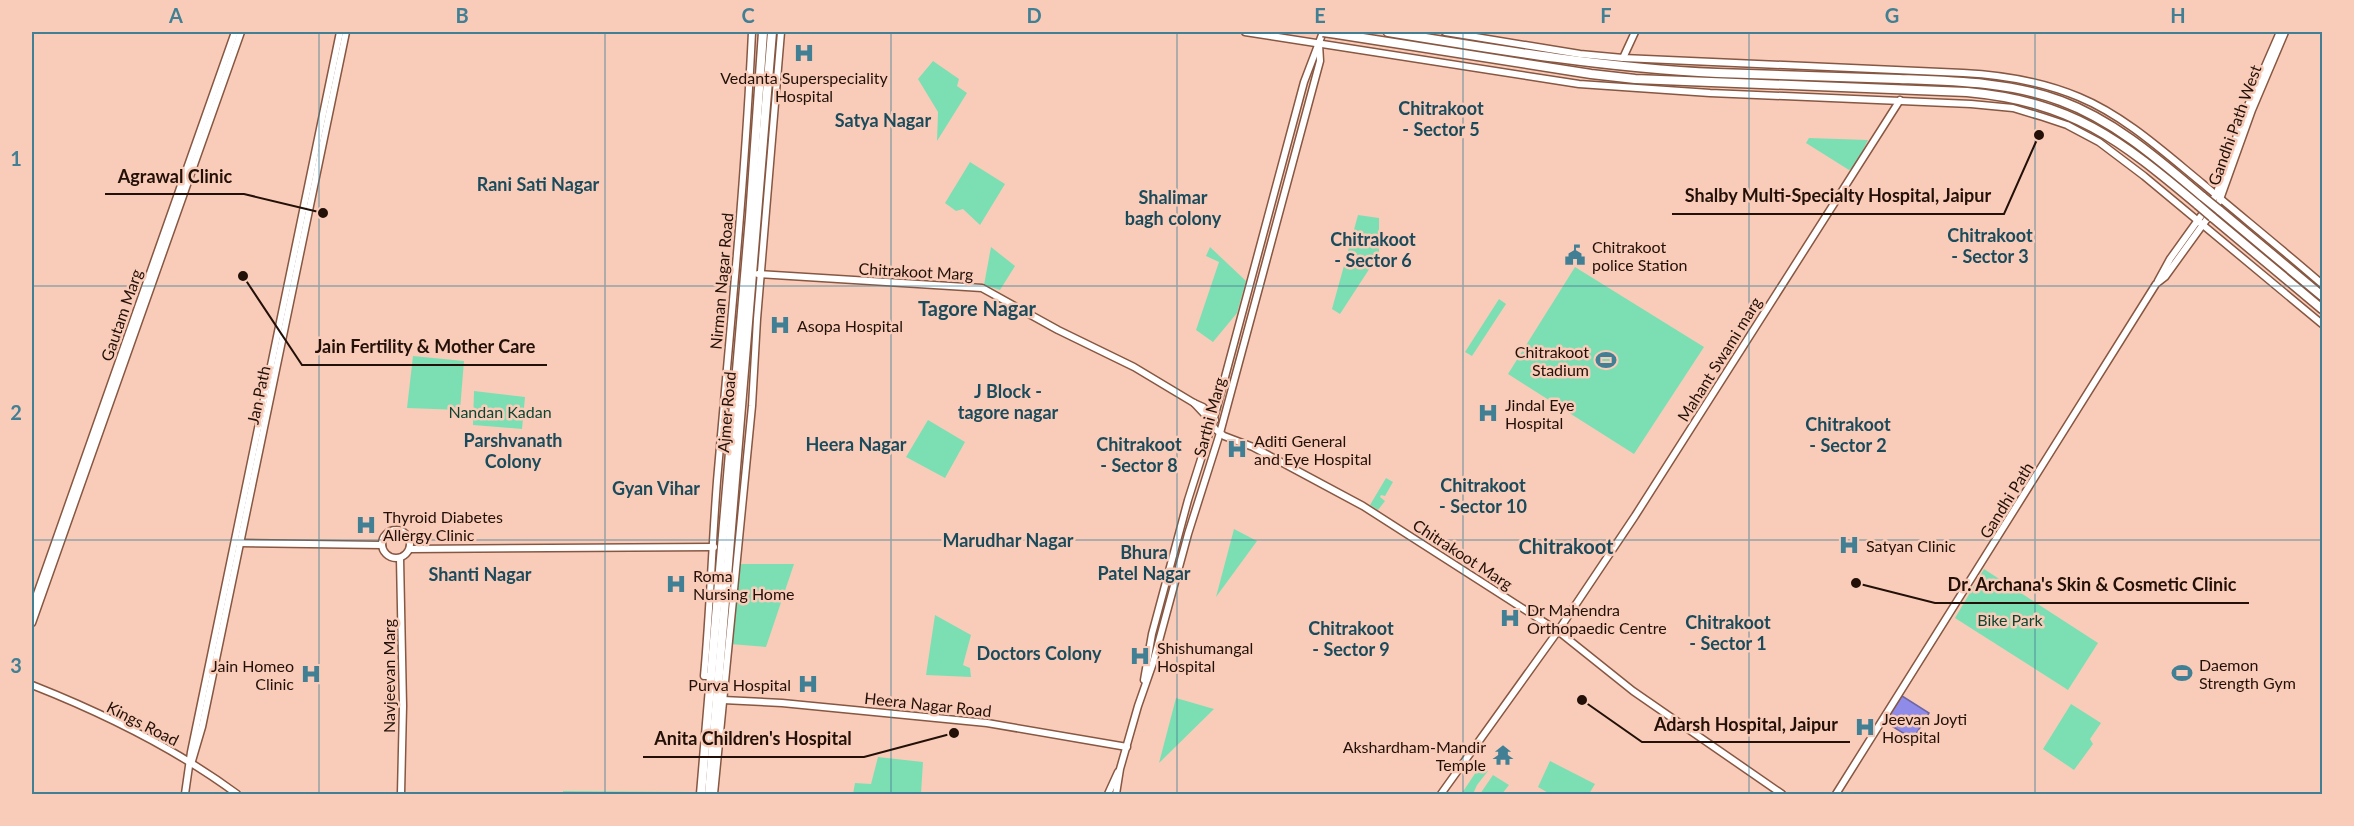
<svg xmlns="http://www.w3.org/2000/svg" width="2354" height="826" viewBox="0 0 2354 826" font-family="Lato,sans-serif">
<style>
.green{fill:#7cdfb4}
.water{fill:#8f8be8;stroke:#6f66a5;stroke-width:1.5}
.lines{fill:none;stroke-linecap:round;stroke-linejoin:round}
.secondary-casing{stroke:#875742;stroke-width:9}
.highway-casing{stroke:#875742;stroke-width:11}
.secondary{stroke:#fff;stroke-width:6}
.highway{stroke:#fff;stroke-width:8}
.highway-bridge-casing{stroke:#875742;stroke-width:11;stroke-linecap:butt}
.highway-bridge{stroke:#fff;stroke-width:8}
.grid{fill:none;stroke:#417f95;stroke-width:1.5;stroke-opacity:0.55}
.labels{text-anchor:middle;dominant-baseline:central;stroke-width:5;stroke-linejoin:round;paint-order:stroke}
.poi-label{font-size:16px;fill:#231008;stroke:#f9ccb9;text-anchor:start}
.street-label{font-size:16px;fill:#231008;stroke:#f9ccb9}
.park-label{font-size:16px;fill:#0e4531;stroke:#f9ccb9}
.neighbourhood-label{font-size:18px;font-weight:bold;fill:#194b5c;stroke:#f9ccb9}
.quarter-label{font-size:20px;font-weight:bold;fill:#194b5c;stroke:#f9ccb9}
.leader{fill:none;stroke:#231008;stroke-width:2}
.callout-dot{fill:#231008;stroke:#f9ccb9;stroke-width:2}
.callout-label{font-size:18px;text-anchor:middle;font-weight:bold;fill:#231008;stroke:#f9ccb9;stroke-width:5;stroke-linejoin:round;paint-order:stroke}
.neatline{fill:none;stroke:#417f95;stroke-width:2}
.grid-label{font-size:20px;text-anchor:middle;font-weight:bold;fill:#417f95}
</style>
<rect width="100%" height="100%" fill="#f9ccb9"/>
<g class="green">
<path d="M 933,61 L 959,79 L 957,86 L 967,93 L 937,141 L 938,112 L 918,79 Z"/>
<path d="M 1809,138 L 1868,140 L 1855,166 L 1849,170 L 1806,143 Z"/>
<path d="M 970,162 L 1005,184 L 980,225 L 963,209 L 956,211 L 945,203 Z"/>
<path d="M 1358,215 L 1379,218 L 1379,254 L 1340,314 L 1332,309 Z"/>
<path d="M 991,247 L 1015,266 L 1000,290 L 984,285 Z"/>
<path d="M 1210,247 L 1246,281 L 1237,313 L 1213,342 L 1196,330 L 1219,262 L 1206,256 Z"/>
<path d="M 1575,267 L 1704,347 L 1634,454 L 1508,374 Z"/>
<path d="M 1499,299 L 1506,304 L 1472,356 L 1465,352 Z"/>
<path d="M 413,356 L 464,361 L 460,410 L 407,408 Z"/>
<path d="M 474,391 L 525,397 L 522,429 L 473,425 Z"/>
<path d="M 928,420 L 965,442 L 945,478 L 906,457 Z"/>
<path d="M 1386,478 L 1393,482 L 1385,496 L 1381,495 L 1380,497 L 1385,501 L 1378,510 L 1370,505 Z"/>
<path d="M 1234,529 L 1257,541 L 1216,597 Z"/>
<path d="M 741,564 L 794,564 L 766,647 L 730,644 Z"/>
<path d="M 1984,569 L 2098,643 L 2068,690 L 1955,618 Z"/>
<path d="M 935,615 L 971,635 L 963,665 L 970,668 L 971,677 L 926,675 Z"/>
<path d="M 1176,698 L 1214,709 L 1159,763 Z"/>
<path d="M 2071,704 L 2101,723 L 2090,739 L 2093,744 L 2074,770 L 2043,749 Z"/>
<path d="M 878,757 L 923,762 L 921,794 L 853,794 L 855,783 L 871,784 Z"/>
<path d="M 1550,761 L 1595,784 L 1589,794 L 1550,794 L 1538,787 Z"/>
<path d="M 1480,766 L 1488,771 L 1477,785 L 1473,794 L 1462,793 Z"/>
<path d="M 1493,775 L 1509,785 L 1502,794 L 1480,794 Z"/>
<path d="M 563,791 L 693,792 L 693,794 L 563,794 Z"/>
</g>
<path class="water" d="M 1902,696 L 1929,713 L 1913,739 L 1885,722 Z"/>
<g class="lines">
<g class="secondary-casing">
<g id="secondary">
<path d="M 1245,32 L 1579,84 L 1710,93 L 1971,104 L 2013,108 L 2043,117 L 2067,125 L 2099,142 L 2144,176 L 2322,324"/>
<path d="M 1445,32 L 1580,54 L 1623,58 L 1963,73 C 2003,75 2043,82 2079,97 C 2125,116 2165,153 2203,184 C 2242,217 2283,250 2322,284"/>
<path d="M 1623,58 L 1635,32"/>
<path d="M 2219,202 L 2252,110 L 2285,32"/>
<path d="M 758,274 L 982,288 L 1058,330 L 1134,367 L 1194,403 L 1203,407 L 1215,420"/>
<path d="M 2158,281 L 2170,259 L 2216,195 L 2246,110 L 2280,32"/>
<path d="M 1194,403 L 1209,419 L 1215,429 L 1224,436 L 1253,447 L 1363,506 L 1558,631 L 1633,691 L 1782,794"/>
<circle cx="396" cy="544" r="14"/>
<path d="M 239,543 L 382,545"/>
<path d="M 410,549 L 714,547"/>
<path d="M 400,558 L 403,706 L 401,794"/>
<path d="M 32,608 L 235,32"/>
<path d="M 32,623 L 241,32"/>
<path d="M 711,676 L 704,676 C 710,611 712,546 717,481 C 730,331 745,182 752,32"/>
<path d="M 1144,680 L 1152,634 L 1188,500 L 1214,418 L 1304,82 L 1323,32"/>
<path d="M 32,685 C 103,713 176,749 237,794"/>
<path d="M 723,700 L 782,703 L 987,723 L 1127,747"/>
<path d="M 192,761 L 202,727 L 346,32"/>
<path d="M 185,794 L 191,752 L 340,32"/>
<path d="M 714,794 L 752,406 L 757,319 L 781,32"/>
<path d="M 1108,794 L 1118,772"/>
<path d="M 1116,794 L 1120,769 L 1138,706 L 1153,663 L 1188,534 L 1220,433 L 1320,61 L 1319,44"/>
<path d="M 1441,794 L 1558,631 L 1635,516 L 1900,100"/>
<path d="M 1836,794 L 2156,284 L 2165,277 L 2212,212"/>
</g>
</g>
<g class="highway-casing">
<g id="highway">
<path d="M 1388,32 C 1498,50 1606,68 1717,73 C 1778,75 1838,77 1899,79 C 1953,81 2010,82 2061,101 C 2115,121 2159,160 2203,197"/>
<path d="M 1337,34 L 1591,74 L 1635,79 L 1967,92 C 2073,102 2119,139 2198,205"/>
<path d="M 2219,210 L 2322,296"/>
<path d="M 2212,217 L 2322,309"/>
<path d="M 701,794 L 750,217 L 763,32"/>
<path d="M 709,794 L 772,32"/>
</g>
</g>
<use href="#secondary" class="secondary"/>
<use href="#highway" class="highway"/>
<g class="highway-bridge-casing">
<g id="highway-bridge">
<path d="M 1323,32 L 1337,34"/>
<path d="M 2203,197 L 2219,210"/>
<path d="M 2198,205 L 2212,217"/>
</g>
</g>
<use href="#highway-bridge" class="highway-bridge"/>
</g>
<path class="grid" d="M 319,32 L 319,794M 605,32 L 605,794M 891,32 L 891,794M 1177,32 L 1177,794M 1463,32 L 1463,794M 1749,32 L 1749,794M 2035,32 L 2035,794M 32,286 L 2322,286M 32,540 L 2322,540"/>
<defs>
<g id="hospital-bare" transform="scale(1.62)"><path d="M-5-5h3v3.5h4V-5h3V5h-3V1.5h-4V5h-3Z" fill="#417f95" stroke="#f9ccb9" stroke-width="2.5" paint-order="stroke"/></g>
<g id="civic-bare" transform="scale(1.62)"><path d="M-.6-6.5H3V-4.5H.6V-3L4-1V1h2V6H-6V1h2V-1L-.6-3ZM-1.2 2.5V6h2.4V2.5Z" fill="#417f95" stroke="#f9ccb9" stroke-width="2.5" paint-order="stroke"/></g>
<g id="stadium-bare" transform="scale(1.62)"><path d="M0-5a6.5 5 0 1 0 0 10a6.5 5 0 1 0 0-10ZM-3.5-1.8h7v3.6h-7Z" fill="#417f95" stroke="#f9ccb9" stroke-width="2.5" paint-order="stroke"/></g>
<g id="temple-bare" transform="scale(1.62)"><path d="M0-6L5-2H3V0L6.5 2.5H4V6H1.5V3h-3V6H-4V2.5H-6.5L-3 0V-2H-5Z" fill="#417f95" stroke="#f9ccb9" stroke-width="2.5" paint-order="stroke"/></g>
</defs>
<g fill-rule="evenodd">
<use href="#hospital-bare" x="804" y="53"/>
<use href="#civic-bare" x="1575" y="255"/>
<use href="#hospital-bare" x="780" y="325"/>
<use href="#stadium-bare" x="1606" y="360"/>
<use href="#hospital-bare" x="1488" y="413"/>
<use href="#hospital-bare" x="1237" y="449"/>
<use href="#hospital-bare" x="366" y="525"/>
<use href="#hospital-bare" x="1849" y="545"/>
<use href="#hospital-bare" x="676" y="584"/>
<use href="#hospital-bare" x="1510" y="618"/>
<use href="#hospital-bare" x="1140" y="656"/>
<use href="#stadium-bare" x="2182" y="673"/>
<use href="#hospital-bare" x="311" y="674"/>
<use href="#hospital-bare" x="808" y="684"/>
<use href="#hospital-bare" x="1865" y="727"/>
<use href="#temple-bare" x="1503" y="755"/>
</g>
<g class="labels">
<g class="poi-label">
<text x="804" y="77" text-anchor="middle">Vedanta Superspeciality<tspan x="804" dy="18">Hospital</tspan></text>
<text x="1592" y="246">Chitrakoot<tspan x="1592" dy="18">police Station</tspan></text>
<text x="797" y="325">Asopa Hospital</text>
<text x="1589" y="351" text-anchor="end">Chitrakoot<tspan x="1589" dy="18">Stadium</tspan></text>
<text x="1505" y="404">Jindal Eye<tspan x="1505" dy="18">Hospital</tspan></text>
<text x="1254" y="440">Aditi General<tspan x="1254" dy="18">and Eye Hospital</tspan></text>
<text x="383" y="516">Thyroid Diabetes<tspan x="383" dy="18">Allergy Clinic</tspan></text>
<text x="1866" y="545">Satyan Clinic</text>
<text x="693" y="575">Roma<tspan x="693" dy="18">Nursing Home</tspan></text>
<text x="1527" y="609">Dr Mahendra<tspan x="1527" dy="18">Orthopaedic Centre</tspan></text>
<text x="1157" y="647">Shishumangal<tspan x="1157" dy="18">Hospital</tspan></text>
<text x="2199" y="664">Daemon<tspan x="2199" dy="18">Strength Gym</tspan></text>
<text x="294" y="665" text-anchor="end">Jain Homeo<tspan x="294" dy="18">Clinic</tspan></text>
<text x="791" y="684" text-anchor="end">Purva Hospital</text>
<text x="1882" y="718">Jeevan Joyti<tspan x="1882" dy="18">Hospital</tspan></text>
<text x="1486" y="746" text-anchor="end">Akshardham-Mandir<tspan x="1486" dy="18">Temple</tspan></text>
</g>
<g class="street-label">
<text transform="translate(2234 125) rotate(-70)">Gandhi Path West</text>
<text transform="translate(916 271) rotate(3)">Chitrakoot Marg</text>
<text transform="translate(721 281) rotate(-85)">Nirman Nagar Road</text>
<text transform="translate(121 315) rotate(-71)">Gautam Marg</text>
<text transform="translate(1719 359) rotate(-58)">Mahant Swami marg</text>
<text transform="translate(258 395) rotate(-78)">Jan Path</text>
<text transform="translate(726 412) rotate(-85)">Ajmer Road</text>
<text transform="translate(1209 417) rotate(-75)">Sarthi Marg</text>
<text transform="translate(2006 500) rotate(-58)">Gandhi Path</text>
<text transform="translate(1463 554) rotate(33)">Chitrakoot Marg</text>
<text transform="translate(388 676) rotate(-90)">Navjeevan Marg</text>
<text transform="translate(928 704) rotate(6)">Heera Nagar Road</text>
<text transform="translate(143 723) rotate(27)">Kings Road</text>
</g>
<g class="park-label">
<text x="500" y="411">Nandan Kadan</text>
<text x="2010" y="619">Bike Park</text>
</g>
<g class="neighbourhood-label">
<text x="1441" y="108">Chitrakoot<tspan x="1441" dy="21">- Sector 5</tspan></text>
<text x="883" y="120">Satya Nagar</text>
<text x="538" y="184">Rani Sati Nagar</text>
<text x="1173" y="197">Shalimar<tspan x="1173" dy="21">bagh colony</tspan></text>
<text x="1990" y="235">Chitrakoot<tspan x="1990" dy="21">- Sector 3</tspan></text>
<text x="1373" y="239">Chitrakoot<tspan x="1373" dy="21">- Sector 6</tspan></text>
<text x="1008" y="391">J Block -<tspan x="1008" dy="21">tagore nagar</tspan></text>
<text x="1848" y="424">Chitrakoot<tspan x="1848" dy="21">- Sector 2</tspan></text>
<text x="513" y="440">Parshvanath<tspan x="513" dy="21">Colony</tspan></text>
<text x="856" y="444">Heera Nagar</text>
<text x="1139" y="444">Chitrakoot<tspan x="1139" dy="21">- Sector 8</tspan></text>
<text x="1483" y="485">Chitrakoot<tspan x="1483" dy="21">- Sector 10</tspan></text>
<text x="656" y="488">Gyan Vihar</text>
<text x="1008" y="540">Marudhar Nagar</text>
<text x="1144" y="552">Bhura<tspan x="1144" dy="21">Patel Nagar</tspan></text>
<text x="480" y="574">Shanti Nagar</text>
<text x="1728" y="622">Chitrakoot<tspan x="1728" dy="21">- Sector 1</tspan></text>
<text x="1351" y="628">Chitrakoot<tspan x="1351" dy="21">- Sector 9</tspan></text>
<text x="1039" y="653">Doctors Colony</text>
</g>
<g class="quarter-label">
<text x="977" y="308">Tagore Nagar</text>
<text x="1566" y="546">Chitrakoot</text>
</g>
</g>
<path class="leader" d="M323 213L244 194H105M2039 135L2004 214H1672M243 276L302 365H547M1856 583L1935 603H2249M1582 700L1642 742H1850M954 733L864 757H643"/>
<g class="callout-dot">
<circle cx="323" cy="213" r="6"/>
<circle cx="2039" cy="135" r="6"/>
<circle cx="243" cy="276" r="6"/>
<circle cx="1856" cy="583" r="6"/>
<circle cx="1582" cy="700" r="6"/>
<circle cx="954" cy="733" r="6"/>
</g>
<g class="callout-label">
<text x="175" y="183">Agrawal Clinic</text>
<text x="1838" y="202">Shalby Multi-Specialty Hospital, Jaipur</text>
<text x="425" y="353">Jain Fertility &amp; Mother Care</text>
<text x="2092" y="591">Dr. Archana's Skin &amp; Cosmetic Clinic</text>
<text x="1746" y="731">Adarsh Hospital, Jaipur</text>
<text x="753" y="745">Anita Children's Hospital</text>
</g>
<rect width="2354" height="826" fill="none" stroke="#f9ccb9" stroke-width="66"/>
<rect x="33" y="33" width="2288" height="760" class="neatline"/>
<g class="grid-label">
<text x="176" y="23">A</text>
<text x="462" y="23">B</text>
<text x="748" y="23">C</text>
<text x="1034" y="23">D</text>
<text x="1320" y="23">E</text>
<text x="1606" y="23">F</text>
<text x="1892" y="23">G</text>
<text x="2178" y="23">H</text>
<text x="16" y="166">1</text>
<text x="16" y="420">2</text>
<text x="16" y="673">3</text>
</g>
</svg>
